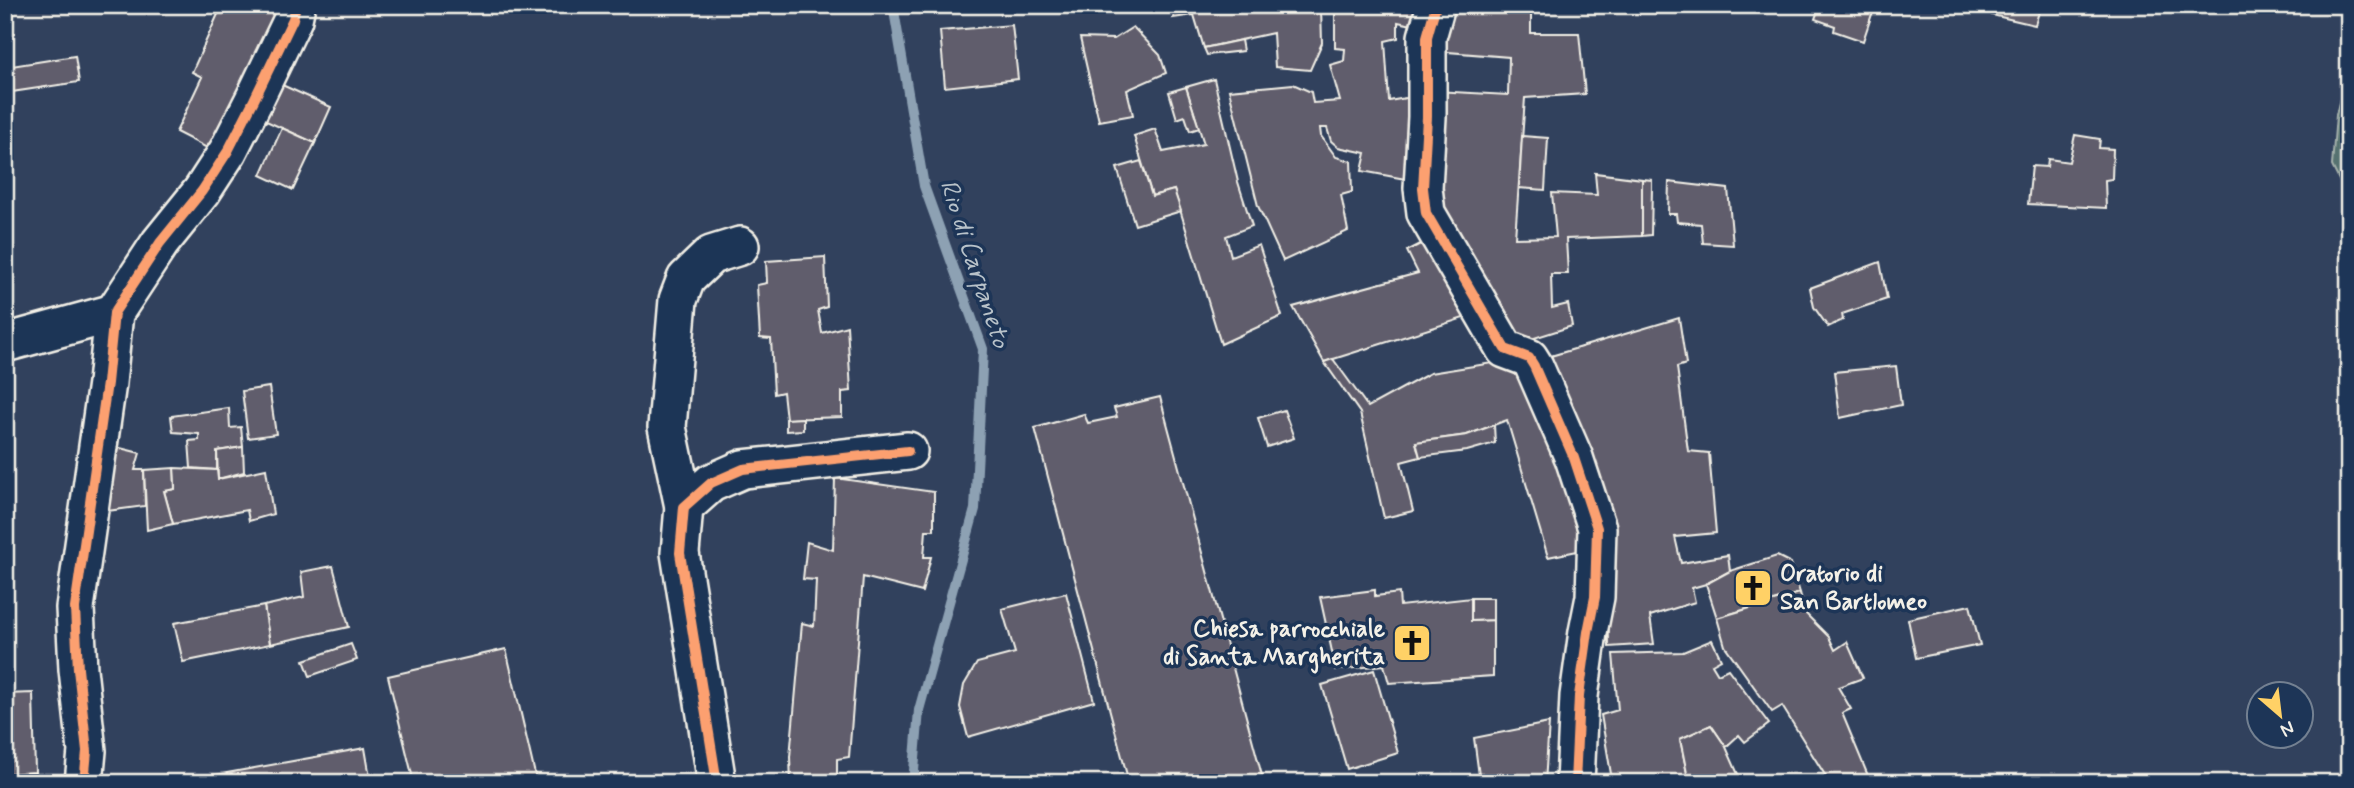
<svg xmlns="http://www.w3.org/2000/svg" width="2354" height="788" viewBox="0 0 2354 788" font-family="Mynerve,sans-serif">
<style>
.green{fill:#57726f;stroke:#a6b2ac;stroke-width:2}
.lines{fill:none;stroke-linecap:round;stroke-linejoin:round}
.stream{stroke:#8da1b3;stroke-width:10}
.building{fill:#605d6c;stroke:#f4f1e8;stroke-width:2}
.minor-casing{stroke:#f4f1e8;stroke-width:42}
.minor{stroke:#1d3557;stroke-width:37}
.cycleway-casing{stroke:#1d3557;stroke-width:15}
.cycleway{stroke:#fca06f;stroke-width:10}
.labels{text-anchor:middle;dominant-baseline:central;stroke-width:7;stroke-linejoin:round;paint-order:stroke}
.poi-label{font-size:24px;font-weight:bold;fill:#f4f1e8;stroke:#1d3557;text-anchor:start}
.water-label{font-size:26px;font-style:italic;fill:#b8c2c9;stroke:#1d3557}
</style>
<rect width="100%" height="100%" fill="#31415d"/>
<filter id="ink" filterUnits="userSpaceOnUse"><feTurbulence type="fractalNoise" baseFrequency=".0143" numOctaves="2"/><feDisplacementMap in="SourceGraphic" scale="14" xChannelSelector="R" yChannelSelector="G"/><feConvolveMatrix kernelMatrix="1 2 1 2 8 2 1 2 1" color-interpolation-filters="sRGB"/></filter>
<g filter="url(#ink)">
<path class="green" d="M 2349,61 L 2349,200 L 2332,166 L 2336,115 Z"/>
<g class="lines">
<path class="stream" d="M 893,5 L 924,186 L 983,349 L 975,509 L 919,710 L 913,783"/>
</g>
<g class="building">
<path d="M 222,5 L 284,5 L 209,149 L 176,132 L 202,77 L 192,72 Z"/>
<path d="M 1191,5 L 1267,5 L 1267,11 L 1321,6 L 1322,43 L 1310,70 L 1275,67 L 1273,33 L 1204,48 Z"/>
<path d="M 1191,5 L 1194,15 L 1173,18 L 1176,8 Z"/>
<path d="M 1335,5 L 1421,5 L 1417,26 L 1398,22 L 1398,38 L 1385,41 L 1389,101 L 1417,96 L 1416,181 L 1362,171 L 1366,153 L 1338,147 L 1331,141 L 1327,128 L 1320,128 L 1321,136 L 1336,157 L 1351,161 L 1352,192 L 1341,195 L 1348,231 L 1283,261 L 1258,206 L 1229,90 L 1293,84 L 1311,92 L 1313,103 L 1340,101 L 1330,65 L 1344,61 L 1345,49 L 1335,48 Z"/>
<path d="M 1445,5 L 1531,5 L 1531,33 L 1579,33 L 1585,94 L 1525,98 L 1515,238 L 1556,237 L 1552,193 L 1597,195 L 1595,173 L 1642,179 L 1642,236 L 1566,239 L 1568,274 L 1551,274 L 1552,308 L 1568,304 L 1572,326 L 1509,346 L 1434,205 L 1435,91 L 1508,95 L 1509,57 L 1436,51 Z"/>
<path d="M 1820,5 L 1875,5 L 1863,41 L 1834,31 L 1835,26 L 1815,19 Z"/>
<path d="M 1994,5 L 2041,5 L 2035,25 L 1992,15 Z"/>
<path d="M 1012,25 L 1018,79 L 945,87 L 940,31 Z"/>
<path d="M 1133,27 L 1160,55 L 1166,73 L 1127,90 L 1133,115 L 1099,121 L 1080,38 L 1114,39 Z"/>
<path d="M 1241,40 L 1243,51 L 1207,55 L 1204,48 Z"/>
<path d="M 75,56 L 79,82 L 5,93 L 5,67 Z"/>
<path d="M 1214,79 L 1238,182 L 1252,226 L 1226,236 L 1231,256 L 1259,245 L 1282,316 L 1221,344 L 1174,190 L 1152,196 L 1134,136 L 1155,129 L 1163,152 L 1204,144 L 1186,87 Z"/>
<path d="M 271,80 L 331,107 L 315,143 L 255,116 Z"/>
<path d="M 1186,87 L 1199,128 L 1190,131 L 1185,116 L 1177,119 L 1169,92 Z"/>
<path d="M 282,128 L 315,143 L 293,190 L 261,175 Z"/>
<path d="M 2075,135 L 2100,139 L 2099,148 L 2113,149 L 2112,179 L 2105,180 L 2106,208 L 2028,204 L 2032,166 L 2047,167 L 2048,159 L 2069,162 Z"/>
<path d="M 1522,136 L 1548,138 L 1545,190 L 1519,188 Z"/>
<path d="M 1141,161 L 1152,196 L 1174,190 L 1181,211 L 1135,225 L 1117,168 Z"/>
<path d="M 1642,179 L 1652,180 L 1652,188 L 1651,235 L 1642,236 Z"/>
<path d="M 1669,182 L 1728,189 L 1733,245 L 1703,243 L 1701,224 L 1677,222 L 1676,214 L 1668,214 Z"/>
<path d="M 1430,239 L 1467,317 L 1324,362 L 1293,307 L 1418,273 L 1407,251 Z"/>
<path d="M 825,257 L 827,307 L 818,310 L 822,333 L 847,326 L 851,391 L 842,392 L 842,417 L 786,419 L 783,392 L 774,394 L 771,339 L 760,338 L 757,285 L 767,283 L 766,261 Z"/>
<path d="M 1880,262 L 1887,299 L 1842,314 L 1843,320 L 1828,327 L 1814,307 L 1810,288 Z"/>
<path d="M 1679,318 L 1686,364 L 1677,367 L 1688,451 L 1709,453 L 1716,533 L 1675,537 L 1681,563 L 1728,555 L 1730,571 L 1706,584 L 1692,588 L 1695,602 L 1650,616 L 1654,644 L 1609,647 L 1607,522 L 1544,358 Z"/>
<path d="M 1333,359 L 1368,407 L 1430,373 L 1511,360 L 1535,388 L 1587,549 L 1548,557 L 1507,420 L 1467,435 L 1416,442 L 1420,457 L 1401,462 L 1413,511 L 1384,518 L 1360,413 L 1324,362 Z"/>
<path d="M 1896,366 L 1901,405 L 1840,418 L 1834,372 Z"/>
<path d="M 269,387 L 276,434 L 248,438 L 242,391 Z"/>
<path d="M 1160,397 L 1264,783 L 1129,783 L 1035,428 L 1084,414 L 1088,423 L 1117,417 L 1114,408 Z"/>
<path d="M 229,408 L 230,428 L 241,427 L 243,447 L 217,451 L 217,470 L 191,468 L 189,441 L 199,440 L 199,434 L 173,432 L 171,416 Z"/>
<path d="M 1284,410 L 1294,438 L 1267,447 L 1258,418 Z"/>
<path d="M 803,418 L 803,430 L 786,431 L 786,419 Z"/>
<path d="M 1494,425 L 1495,443 L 1467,451 L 1420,457 L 1416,442 L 1467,435 Z"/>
<path d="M 116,447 L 140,453 L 135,470 L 144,470 L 145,506 L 107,511 Z"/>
<path d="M 243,447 L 244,472 L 218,479 L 217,451 Z"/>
<path d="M 174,468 L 217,470 L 218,479 L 266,469 L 273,514 L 249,521 L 247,510 L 173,524 L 164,491 L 175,489 Z"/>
<path d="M 174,468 L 175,489 L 164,491 L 173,524 L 147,530 L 144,470 Z"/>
<path d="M 835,478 L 934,492 L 934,530 L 926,530 L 924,557 L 931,557 L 922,592 L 863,577 L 849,757 L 837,759 L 837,783 L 791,783 L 790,757 L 802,623 L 814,626 L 816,580 L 803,579 L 807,542 L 833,550 Z"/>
<path d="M 1777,556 L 1791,563 L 1800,593 L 1717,618 L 1706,584 L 1730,571 Z"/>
<path d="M 333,566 L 349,627 L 270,644 L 264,606 L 304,597 L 301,572 Z"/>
<path d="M 1375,590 L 1375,596 L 1399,593 L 1400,606 L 1471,598 L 1471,621 L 1493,620 L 1493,676 L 1389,683 L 1384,665 L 1336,670 L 1320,597 Z"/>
<path d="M 1066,593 L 1094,701 L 968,737 L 960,707 L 964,685 L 977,663 L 1015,653 L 1002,609 Z"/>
<path d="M 1800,593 L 1806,614 L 1829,637 L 1835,650 L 1847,642 L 1863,678 L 1838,687 L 1851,709 L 1842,713 L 1871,783 L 1830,783 L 1782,706 L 1772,712 L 1725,646 L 1717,618 Z"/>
<path d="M 1471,598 L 1493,598 L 1493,620 L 1471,621 Z"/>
<path d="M 1970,605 L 1980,645 L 1916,658 L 1908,619 Z"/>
<path d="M 264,606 L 270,644 L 183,662 L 174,623 Z"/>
<path d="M 1712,640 L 1721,659 L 1712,664 L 1718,674 L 1728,669 L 1769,724 L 1745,742 L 1739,735 L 1726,747 L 1711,725 L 1680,739 L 1689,783 L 1617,783 L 1611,774 L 1601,715 L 1618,710 L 1613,654 L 1683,652 Z"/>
<path d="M 351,644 L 357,660 L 310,676 L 304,660 Z"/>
<path d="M 506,649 L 537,783 L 414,783 L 388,676 Z"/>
<path d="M 1374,670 L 1398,753 L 1347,769 L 1322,685 Z"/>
<path d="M 33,693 L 35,772 L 5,774 L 5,694 Z"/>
<path d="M 1549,723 L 1545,783 L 1480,783 L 1474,738 Z"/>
<path d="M 1711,725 L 1726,747 L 1741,781 L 1689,783 L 1680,739 Z"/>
<path d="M 365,748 L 371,783 L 172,783 Z"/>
<path d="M 656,777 L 656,783 L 575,781 Z"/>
<path d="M 1956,778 L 1957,783 L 1938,783 Z"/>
</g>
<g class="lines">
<g class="minor-casing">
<g id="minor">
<path d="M 1436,5 L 1427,37 L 1427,117 L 1423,188 L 1426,213 L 1505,349 L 1529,358 L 1534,366 L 1574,458 L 1597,528 L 1595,597 L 1588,632 L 1579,696 L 1575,783"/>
<path d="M 5,343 L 114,313"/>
<path d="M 684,507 L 667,427 L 678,300 L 686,279 L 711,255 L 740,246"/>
<path d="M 84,783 L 87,751 L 78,669 L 75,608 L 107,383 L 114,313 L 160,243 L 202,191 L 228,151 L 254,100 L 293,19 L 296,5"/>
<path d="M 717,783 L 680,553 L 684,507 L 711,483 L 743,469 L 908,451"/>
</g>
</g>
<use href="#minor" class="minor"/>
<g class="cycleway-casing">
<g id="cycleway">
<path d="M 1436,5 L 1427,37 L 1427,117 L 1423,188 L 1426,213 L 1505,349 L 1529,358 L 1534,366 L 1574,458 L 1597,528 L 1595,597 L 1588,632 L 1579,696 L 1575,783"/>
<path d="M 84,783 L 87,751 L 78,669 L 75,608 L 107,383 L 114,313 L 160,243 L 202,191 L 228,151 L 254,100 L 293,19 L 296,5"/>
<path d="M 717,783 L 680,553 L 684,507 L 711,483 L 743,469 L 908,451"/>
</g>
</g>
<use href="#cycleway" class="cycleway"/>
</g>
</g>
<defs>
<g id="church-square" transform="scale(2.0125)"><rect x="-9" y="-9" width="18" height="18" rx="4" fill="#ffd166" stroke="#1d3557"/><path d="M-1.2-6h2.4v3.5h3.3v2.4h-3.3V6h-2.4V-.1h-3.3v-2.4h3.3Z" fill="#111"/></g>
</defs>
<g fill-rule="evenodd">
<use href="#church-square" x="1753" y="588"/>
<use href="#church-square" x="1412" y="643"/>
</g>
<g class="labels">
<g class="poi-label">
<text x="1780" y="574">Oratorio di<tspan x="1780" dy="28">San Bartlomeo</tspan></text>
<text x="1385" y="629" text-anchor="end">Chiesa parrocchiale<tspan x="1385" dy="28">di Santa Margherita</tspan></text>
</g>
<g class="water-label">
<text transform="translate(974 264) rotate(72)">Rio di Carpaneto</text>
</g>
</g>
<rect width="2354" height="788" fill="none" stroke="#1d3557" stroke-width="28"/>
<rect x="14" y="14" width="2326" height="760" fill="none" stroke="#f4f1e8" stroke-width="2.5" filter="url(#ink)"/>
<g transform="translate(2280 715) rotate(152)"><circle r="33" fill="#1d3557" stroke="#738091" stroke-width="2"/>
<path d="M0-5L12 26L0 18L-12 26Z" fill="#ffd166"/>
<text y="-10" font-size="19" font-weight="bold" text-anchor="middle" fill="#f4f1e8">N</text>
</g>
</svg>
